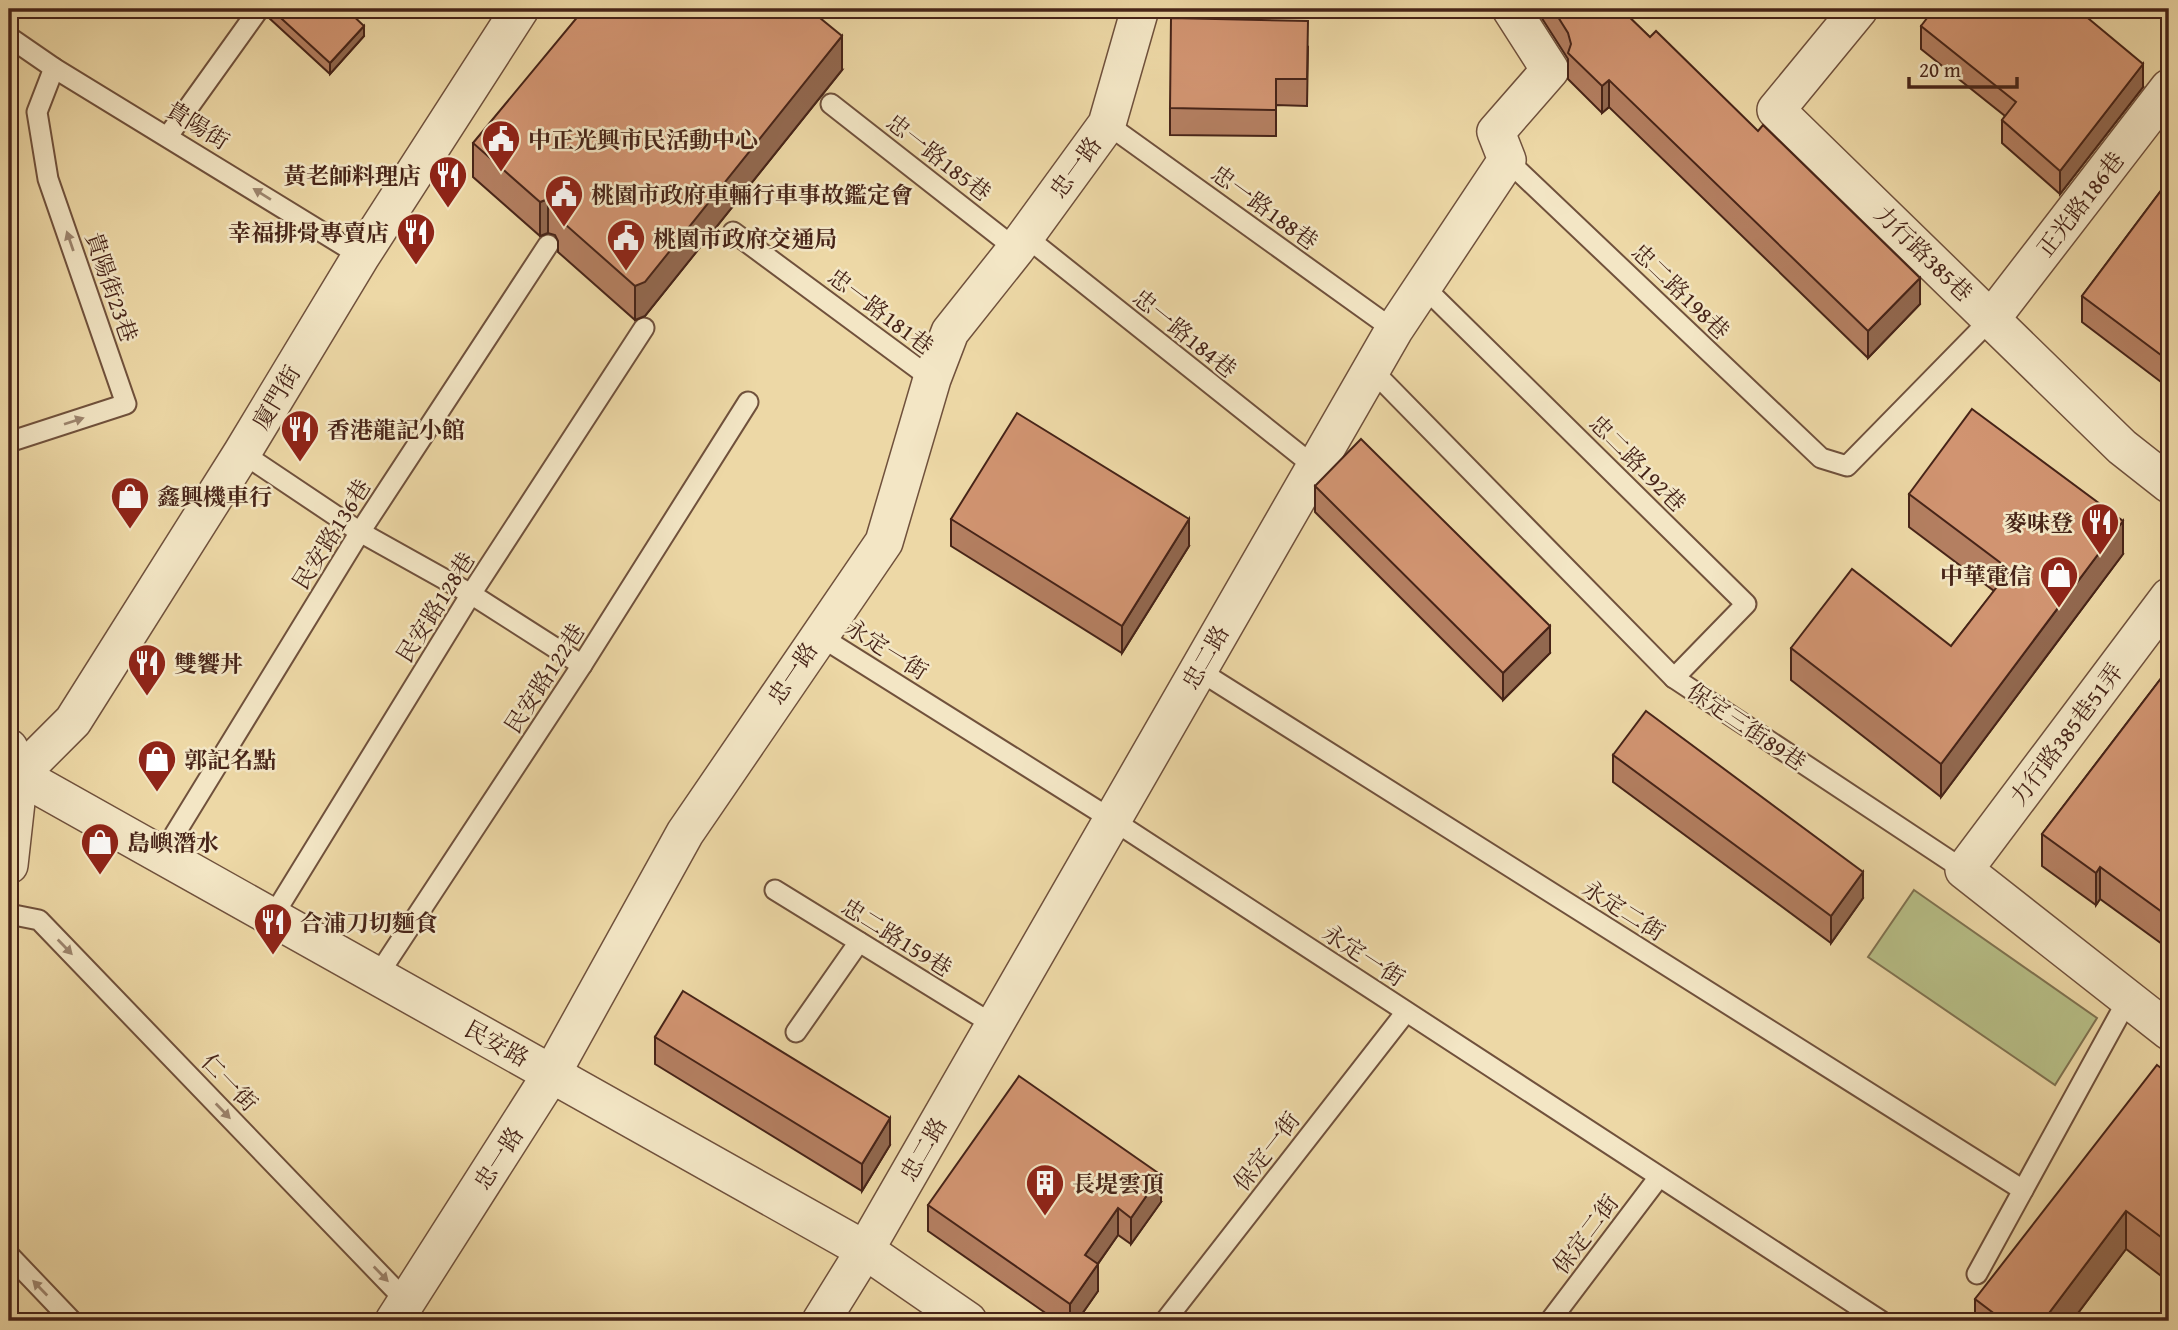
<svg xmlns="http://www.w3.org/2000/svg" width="2178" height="1330" viewBox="0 0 2178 1330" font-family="'Gentium Book Plus','Noto Serif TC',serif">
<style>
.green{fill:#b7bf87;stroke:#7f7250;stroke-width:2}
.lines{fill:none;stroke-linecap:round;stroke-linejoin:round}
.service-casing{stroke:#70513c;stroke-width:23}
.minor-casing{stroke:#70513c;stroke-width:40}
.service{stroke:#f3e6c5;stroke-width:19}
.minor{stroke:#f3e6c5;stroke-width:37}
.wall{fill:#b47f61;stroke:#472418;stroke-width:2}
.shaded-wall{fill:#92684f;stroke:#472418;stroke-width:2}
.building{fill:#d19471;stroke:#472418;stroke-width:2}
.oneway{fill:#9d856e}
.labels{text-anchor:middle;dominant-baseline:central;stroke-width:5;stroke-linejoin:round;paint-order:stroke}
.street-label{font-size:23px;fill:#472418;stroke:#f3e6c5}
.poi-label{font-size:23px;font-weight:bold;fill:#472418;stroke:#f3e6c5;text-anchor:start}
</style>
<rect width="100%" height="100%" fill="#edd8a6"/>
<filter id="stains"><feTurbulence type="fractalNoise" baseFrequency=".00286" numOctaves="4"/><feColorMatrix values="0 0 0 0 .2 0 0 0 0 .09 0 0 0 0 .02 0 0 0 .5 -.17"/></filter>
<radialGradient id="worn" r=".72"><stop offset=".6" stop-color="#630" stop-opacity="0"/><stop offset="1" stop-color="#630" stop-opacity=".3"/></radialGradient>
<path class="green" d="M 1914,890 L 2097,1018 L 2055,1085 L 1868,957 Z"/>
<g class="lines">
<g class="service-casing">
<g id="service">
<path d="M 9,37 L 54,68 L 361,256"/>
<path d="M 831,104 L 1016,249"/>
<path d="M 1107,124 L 1394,330"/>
<path d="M 168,136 L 259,9"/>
<path d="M 1507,160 L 1821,458 L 1847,466 L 1991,319"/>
<path d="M 733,232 L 932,379"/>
<path d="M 1025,236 L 1315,467"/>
<path d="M 1423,286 L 1746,604 L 1674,678"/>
<path d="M 1371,369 L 1674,678 L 1964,870"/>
<path d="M 9,442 L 126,404 L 48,179 L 37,112 L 54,68"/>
<path d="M 242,453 L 360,532 L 471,594 L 582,665"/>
<path d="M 818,635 L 1111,819 L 1881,1321"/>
<path d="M 1198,670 L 2023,1190"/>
<path d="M 162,855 L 360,532 L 548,245"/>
<path d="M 775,890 L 994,1025"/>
<path d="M 9,914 L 39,920 L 406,1301"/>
<path d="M 273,916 L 471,594 L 644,328"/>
<path d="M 376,978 L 582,665 L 748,402"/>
<path d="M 796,1032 L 859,942"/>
<path d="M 9,1255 L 72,1321"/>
<path d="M 1977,1274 L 2128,999"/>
<path d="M 1165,1321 L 1406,1012"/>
<path d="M 1550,1321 L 1659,1177"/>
</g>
</g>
<g class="minor-casing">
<g id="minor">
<path d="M 1859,9 L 1776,110 L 2122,447 L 2169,484"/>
<path d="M 1991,319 L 2169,88"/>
<path d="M 2169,597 L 1964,870 L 2169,1031"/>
<path d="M 9,748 L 19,775 L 9,865"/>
<path d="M 19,775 L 865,1250 L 968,1321"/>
<path d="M 19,775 L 73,721 L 242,453 L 361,256 L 520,9"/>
<path d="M 394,1321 L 552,1073 L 685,833 L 884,542 L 932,379 L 950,332 L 1016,249 L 1107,124 L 1140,9"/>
<path d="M 821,1321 L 865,1250 L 1394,330 L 1507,160 L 1496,132 L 1550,70 L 1511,9"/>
</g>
</g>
<use href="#service" class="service"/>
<use href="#minor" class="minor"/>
</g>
<g class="wall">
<path d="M 268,9 L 346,9 L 364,36 L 330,74 L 268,17 Z"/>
<path d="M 1536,9 L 1621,9 L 1920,304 L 1868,358 L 1609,107 L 1602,113 L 1568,79 L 1568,59 Z"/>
<path d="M 1921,26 L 2143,87 L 2060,194 L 2002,143 L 2002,120 L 2005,116 L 1921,49 Z"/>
<path d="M 1308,47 L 1307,106 L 1276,105 L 1276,136 L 1170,135 L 1170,108 Z"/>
<path d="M 842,70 L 645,316 L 635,320 L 558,252 L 558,241 L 555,235 L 548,233 L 540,236 L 473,177 L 473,143 Z"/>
<path d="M 2169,180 L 2169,388 L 2082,322 L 2082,296 Z"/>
<path d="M 1315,486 L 1550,653 L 1503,700 L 1315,512 Z"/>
<path d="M 1909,494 L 2123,554 L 1941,797 L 1791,680 L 1791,648 L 1951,646 L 1994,591 L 1909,527 Z"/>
<path d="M 951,519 L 1189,546 L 1122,653 L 951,546 Z"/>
<path d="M 2169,668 L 2169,949 L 2100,899 L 2096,905 L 2042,866 L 2042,834 Z"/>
<path d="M 1613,755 L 1863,898 L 1831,943 L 1613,782 Z"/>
<path d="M 655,1037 L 890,1145 L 862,1191 L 655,1064 Z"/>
<path d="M 2169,1074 L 2169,1282 L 2126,1249 L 2072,1321 L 1975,1321 L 1975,1299 Z"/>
<path d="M 1161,1202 L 1131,1244 L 1118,1235 L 1098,1264 L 1098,1291 L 1077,1321 L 1057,1321 L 928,1231 L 928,1205 Z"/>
</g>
<g class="shaded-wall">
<path d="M 364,26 L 364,36 L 330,74 L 330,63 Z"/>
<path d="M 842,36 L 842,70 L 645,316 L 635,320 L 635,286 Z"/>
<path d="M 2143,64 L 2143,87 L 2060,194 L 2060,171 Z"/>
<path d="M 1609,80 L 1609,107 L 1602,113 L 1602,86 Z"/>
<path d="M 548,199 L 548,233 L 540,236 L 540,202 Z"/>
<path d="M 1920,278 L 1920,304 L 1868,358 L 1868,331 Z"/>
<path d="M 1189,519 L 1189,546 L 1122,653 L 1122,626 Z"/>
<path d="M 2123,521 L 2123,554 L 1941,797 L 1941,764 Z"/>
<path d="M 1550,626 L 1550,653 L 1503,700 L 1503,673 Z"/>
<path d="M 2100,867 L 2100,899 L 2096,905 L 2096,873 Z"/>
<path d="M 1863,872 L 1863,898 L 1831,943 L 1831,916 Z"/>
<path d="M 890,1118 L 890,1145 L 862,1191 L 862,1164 Z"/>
<path d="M 1161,1175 L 1161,1202 L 1131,1244 L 1131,1218 Z"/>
<path d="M 1118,1208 L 1118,1235 L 1085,1282 L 1085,1255 Z"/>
<path d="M 2126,1211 L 2126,1249 L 2072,1321 L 2043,1321 Z"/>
<path d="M 1098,1264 L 1098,1291 L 1077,1321 L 1070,1321 L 1070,1304 Z"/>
</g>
<g class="building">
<path d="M 271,9 L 346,9 L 364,26 L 330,63 Z"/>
<path d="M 584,9 L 809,9 L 842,36 L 645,282 L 635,286 L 558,218 L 560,211 L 555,201 L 548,199 L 540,202 L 473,143 Z"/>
<path d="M 1553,9 L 1621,9 L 1650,37 L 1656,31 L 1758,131 L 1763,125 L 1920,278 L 1868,331 L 1609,80 L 1602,86 L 1568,53 L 1571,44 L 1568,33 Z"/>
<path d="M 1934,9 L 2077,9 L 2143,64 L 2060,171 L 2002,120 L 2016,102 L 1921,26 Z"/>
<path d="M 1171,18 L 1308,21 L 1307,79 L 1276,79 L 1276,110 L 1170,108 Z"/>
<path d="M 2169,180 L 2169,361 L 2082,296 Z"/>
<path d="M 1972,409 L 2123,521 L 1941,764 L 1791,648 L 1852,569 L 1951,646 L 2010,570 L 1909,494 Z"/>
<path d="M 1017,413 L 1189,519 L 1122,626 L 951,519 Z"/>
<path d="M 1361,439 L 1550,626 L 1503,673 L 1315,486 Z"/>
<path d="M 2169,668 L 2169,917 L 2100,867 L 2096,873 L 2042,834 Z"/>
<path d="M 1646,711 L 1863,872 L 1831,916 L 1613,755 Z"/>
<path d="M 683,991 L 890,1118 L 862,1164 L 655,1037 Z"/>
<path d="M 2157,1065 L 2169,1074 L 2169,1243 L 2126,1211 L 2043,1321 L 2004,1321 L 1975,1299 Z"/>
<path d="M 1019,1076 L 1161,1175 L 1131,1218 L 1118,1208 L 1085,1255 L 1098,1264 L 1070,1304 L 928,1205 Z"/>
</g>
<defs><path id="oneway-solid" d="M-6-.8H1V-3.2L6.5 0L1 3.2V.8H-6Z" transform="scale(1.75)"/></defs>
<g class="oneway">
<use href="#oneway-solid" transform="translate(262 194) rotate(-148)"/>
<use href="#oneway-solid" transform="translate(70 241) rotate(-109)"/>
<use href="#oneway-solid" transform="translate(74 421) rotate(-18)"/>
<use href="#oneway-solid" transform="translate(65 947) rotate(46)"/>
<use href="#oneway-solid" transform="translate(223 1111) rotate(46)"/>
<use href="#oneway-solid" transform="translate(381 1274) rotate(46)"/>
<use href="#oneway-solid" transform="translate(40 1288) rotate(-134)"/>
</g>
<defs>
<g id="civic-pin" transform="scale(2.0125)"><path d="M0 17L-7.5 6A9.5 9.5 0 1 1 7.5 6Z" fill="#8f2418" stroke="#f3e6c5"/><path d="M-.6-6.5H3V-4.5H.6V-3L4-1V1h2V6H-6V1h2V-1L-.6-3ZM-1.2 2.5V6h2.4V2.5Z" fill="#fff"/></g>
<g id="restaurant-pin" transform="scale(2.0125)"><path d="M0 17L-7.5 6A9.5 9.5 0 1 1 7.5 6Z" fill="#8f2418" stroke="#f3e6c5"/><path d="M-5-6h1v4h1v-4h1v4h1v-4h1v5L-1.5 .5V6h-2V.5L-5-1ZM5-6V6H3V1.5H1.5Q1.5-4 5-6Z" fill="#fff"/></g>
<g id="shop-pin" transform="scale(2.0125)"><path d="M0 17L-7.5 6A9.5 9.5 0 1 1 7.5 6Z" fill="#8f2418" stroke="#f3e6c5"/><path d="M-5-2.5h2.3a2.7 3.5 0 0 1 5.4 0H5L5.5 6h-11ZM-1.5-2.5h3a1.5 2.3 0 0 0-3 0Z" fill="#fff"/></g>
<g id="building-pin" transform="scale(2.0125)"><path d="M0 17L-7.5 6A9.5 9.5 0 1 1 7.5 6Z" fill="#8f2418" stroke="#f3e6c5"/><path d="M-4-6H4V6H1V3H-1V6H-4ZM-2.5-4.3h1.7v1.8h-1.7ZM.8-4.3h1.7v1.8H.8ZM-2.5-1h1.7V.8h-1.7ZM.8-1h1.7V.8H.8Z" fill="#fff"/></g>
</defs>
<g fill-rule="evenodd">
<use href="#civic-pin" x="501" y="139"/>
<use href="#restaurant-pin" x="448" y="175"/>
<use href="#civic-pin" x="564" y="194"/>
<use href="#restaurant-pin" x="416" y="232"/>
<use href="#civic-pin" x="626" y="238"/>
<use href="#restaurant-pin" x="300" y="429"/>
<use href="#shop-pin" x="130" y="496"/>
<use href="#restaurant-pin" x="2100" y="522"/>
<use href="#shop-pin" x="2059" y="575"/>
<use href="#restaurant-pin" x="147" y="663"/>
<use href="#shop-pin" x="157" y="759"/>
<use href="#shop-pin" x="100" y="842"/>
<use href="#restaurant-pin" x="273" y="922"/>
<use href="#building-pin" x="1045" y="1183"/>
</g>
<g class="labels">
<g class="street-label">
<text transform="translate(198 125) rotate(32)">貴陽街</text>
<text transform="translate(939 157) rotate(38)">忠一路185巷</text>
<text transform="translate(1075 167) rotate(-54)">忠一路</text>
<text transform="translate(2080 204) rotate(-52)">正光路186巷</text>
<text transform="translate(1265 207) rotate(36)">忠一路188巷</text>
<text transform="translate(1924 253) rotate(44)">力行路385巷</text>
<text transform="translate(112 287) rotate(71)">貴陽街23巷</text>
<text transform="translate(1681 291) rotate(44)">忠二路198巷</text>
<text transform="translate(881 311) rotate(37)">忠一路181巷</text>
<text transform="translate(1185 333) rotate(39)">忠一路184巷</text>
<text transform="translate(276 397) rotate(-59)">廈門街</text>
<text transform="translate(1638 463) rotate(45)">忠二路192巷</text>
<text transform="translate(331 534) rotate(-58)">民安路136巷</text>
<text transform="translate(435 607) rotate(-58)">民安路128巷</text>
<text transform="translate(887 649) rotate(32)">永定一街</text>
<text transform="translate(1205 657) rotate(-60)">忠二路</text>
<text transform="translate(792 673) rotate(-56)">忠一路</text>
<text transform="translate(544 678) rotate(-57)">民安路122巷</text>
<text transform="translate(1747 726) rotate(34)">保定三街89巷</text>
<text transform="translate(2066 734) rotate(-53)">力行路385巷51弄</text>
<text transform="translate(1624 910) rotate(32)">永定二街</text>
<text transform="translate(897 937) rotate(32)">忠二路159巷</text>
<text transform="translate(1364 955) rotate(33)">永定一街</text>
<text transform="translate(497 1043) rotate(29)">民安路</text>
<text transform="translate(230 1082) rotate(46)">仁一街</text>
<text transform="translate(923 1149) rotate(-60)">忠二路</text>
<text transform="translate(1266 1151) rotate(-52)">保定一街</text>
<text transform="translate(498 1158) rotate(-57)">忠一路</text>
<text transform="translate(1585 1234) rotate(-53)">保定二街</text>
</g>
<g class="poi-label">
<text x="528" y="139">中正光興市民活動中心</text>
<text x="421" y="175" text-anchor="end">黃老師料理店</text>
<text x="591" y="194">桃園市政府車輛行車事故鑑定會</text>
<text x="389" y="232" text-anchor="end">幸福排骨專賣店</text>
<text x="653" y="238">桃園市政府交通局</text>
<text x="327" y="429">香港龍記小館</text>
<text x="157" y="496">鑫興機車行</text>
<text x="2073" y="522" text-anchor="end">麥味登</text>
<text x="2032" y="575" text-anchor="end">中華電信</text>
<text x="174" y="663">雙饗丼</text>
<text x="184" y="759">郭記名點</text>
<text x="127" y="842">島嶼潛水</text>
<text x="300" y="922">合浦刀切麵食</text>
<text x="1072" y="1183">長堤雲頂</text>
</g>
</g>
<rect width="2178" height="1330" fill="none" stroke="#edd8a6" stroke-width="35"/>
<rect x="10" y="10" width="2157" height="1309" fill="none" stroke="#472418" stroke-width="3.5"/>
<rect x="18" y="18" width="2143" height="1295" fill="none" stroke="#472418" stroke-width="2"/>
<path d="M1909 77v10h108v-10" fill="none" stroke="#472418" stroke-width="3.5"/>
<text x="1919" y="77" font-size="21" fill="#472418" stroke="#f3e6c5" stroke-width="5" paint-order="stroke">20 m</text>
<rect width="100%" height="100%" filter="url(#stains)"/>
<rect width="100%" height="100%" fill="url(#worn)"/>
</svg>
